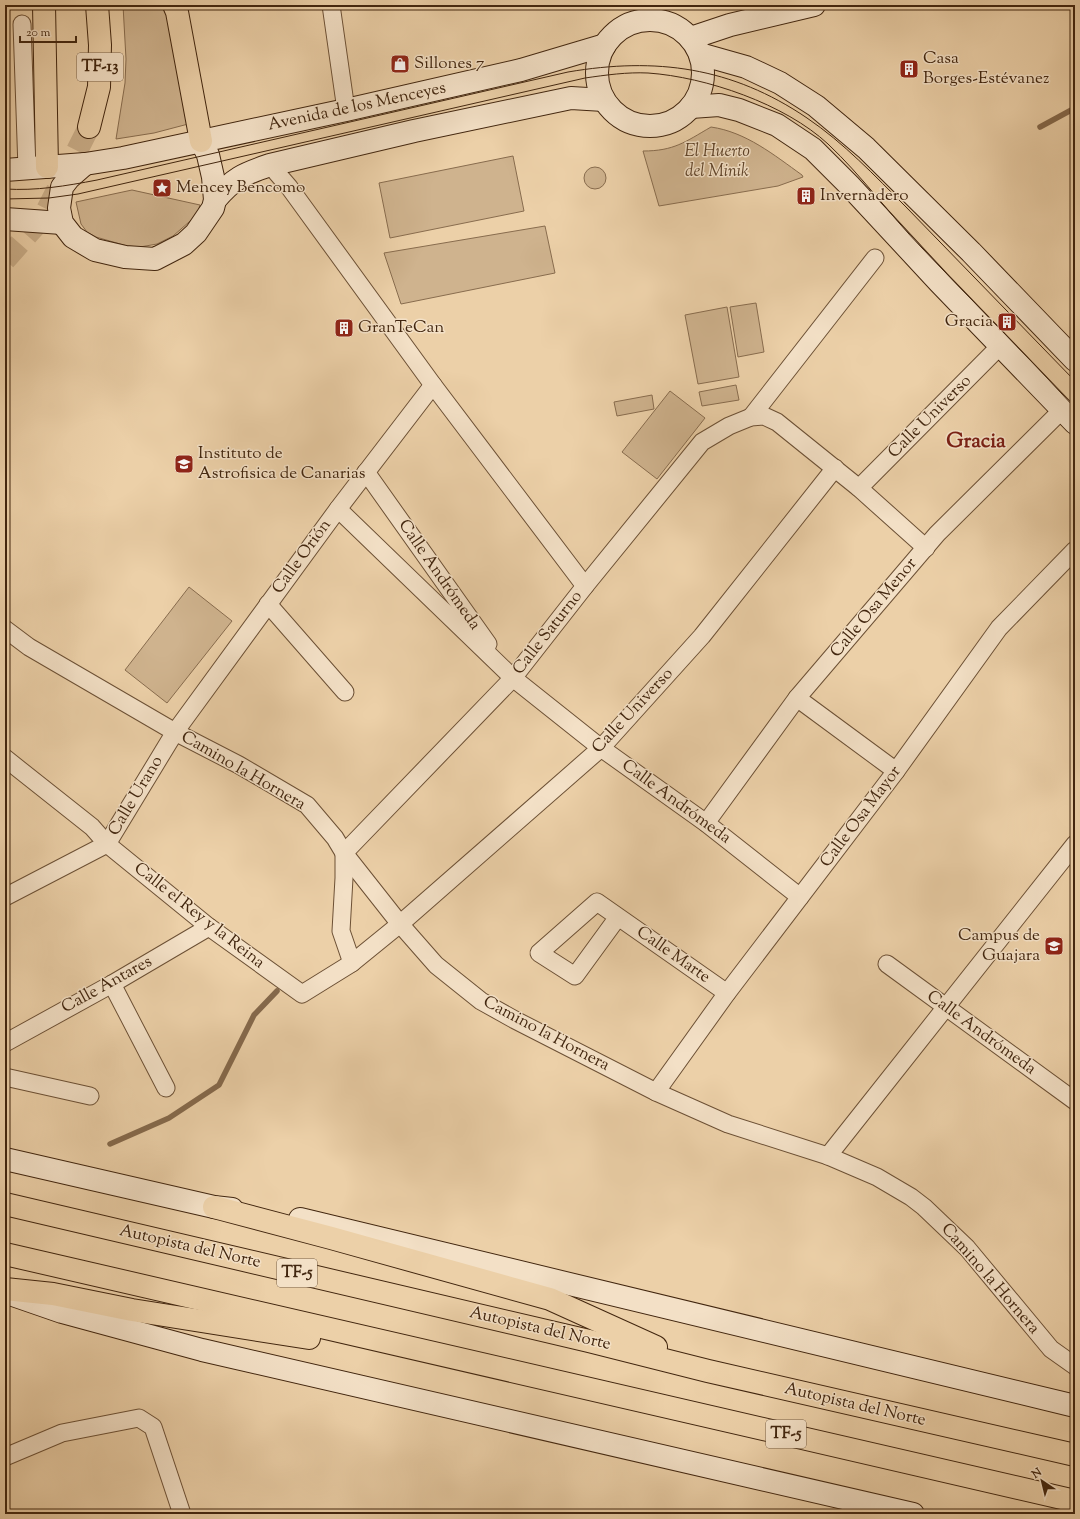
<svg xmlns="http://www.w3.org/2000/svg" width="1080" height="1519" viewBox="0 0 1080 1519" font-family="'Sorts Mill Goudy',serif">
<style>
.green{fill:#cfb38e;stroke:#886c4e}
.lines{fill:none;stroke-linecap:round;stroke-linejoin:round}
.stream{stroke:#85694c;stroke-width:5.5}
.primary-tunnel{stroke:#caae89;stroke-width:22;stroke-dasharray:22 11;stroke-linecap:butt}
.street-casing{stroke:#6c5035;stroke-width:19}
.secondary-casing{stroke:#42260f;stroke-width:24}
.primary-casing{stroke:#42260f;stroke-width:24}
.highway-casing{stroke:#42260f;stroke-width:24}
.street{stroke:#f3e0c6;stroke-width:17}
.secondary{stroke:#f3e0c6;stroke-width:22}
.primary{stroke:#ecd0a8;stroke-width:22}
.highway{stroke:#ecd0a8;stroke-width:22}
.tram{stroke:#42260f;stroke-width:1}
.labels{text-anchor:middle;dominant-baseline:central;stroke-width:3;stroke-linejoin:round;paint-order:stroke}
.shield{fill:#f3e0c6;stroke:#775e46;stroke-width:1}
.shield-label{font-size:16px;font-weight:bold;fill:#42260f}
.poi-label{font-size:17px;fill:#42260f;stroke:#f3e0c6;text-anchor:start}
.street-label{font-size:17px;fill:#42260f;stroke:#f3e0c6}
.park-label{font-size:17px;font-style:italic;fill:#5e4228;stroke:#f3e0c6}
.district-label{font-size:21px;font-weight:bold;fill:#7a1f14;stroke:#f3e0c6}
</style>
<rect width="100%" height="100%" fill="#ecd0a8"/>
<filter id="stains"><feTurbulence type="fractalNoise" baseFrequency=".005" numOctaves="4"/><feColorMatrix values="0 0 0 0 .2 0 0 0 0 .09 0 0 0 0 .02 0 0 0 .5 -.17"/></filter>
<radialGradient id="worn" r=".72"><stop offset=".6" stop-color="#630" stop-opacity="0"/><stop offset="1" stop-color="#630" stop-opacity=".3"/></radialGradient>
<g class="green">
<path d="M 123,5 L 165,5 L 192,123 L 154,133 L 116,139 L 125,83 L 126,59 Z"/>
<path d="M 711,127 C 746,132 774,155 802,175 L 803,177 L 778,186 L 659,206 L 643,151 C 674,151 685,142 711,127 Z"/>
<path d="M 513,156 L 524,211 L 390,238 L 379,183 Z"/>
<circle cx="595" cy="178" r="11"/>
<path d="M 132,190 L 200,205 L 197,215 L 173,236 L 157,244 L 140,247 L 127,246 L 96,237 L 87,232 L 81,224 L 76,202 Z"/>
<path d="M 545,226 L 555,273 L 401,304 L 384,253 Z"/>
<path d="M 756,303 L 764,352 L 738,357 L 730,307 Z"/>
<path d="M 727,307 L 739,377 L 698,384 L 685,315 Z"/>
<path d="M 736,385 L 739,400 L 702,406 L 699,392 Z"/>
<path d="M 670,391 L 705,418 L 657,479 L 622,452 Z"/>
<path d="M 652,395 L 654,409 L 617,416 L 614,402 Z"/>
<path d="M 189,587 L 232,621 L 167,703 L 125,670 Z"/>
</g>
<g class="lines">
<g class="stream">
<path d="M 1040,127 L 1075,108"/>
<path d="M 110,1144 L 169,1118 L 219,1085 L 254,1015 L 277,991"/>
</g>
<path class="primary-tunnel" d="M 5,260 L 44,216 L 89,127"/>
<g class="street-casing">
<g id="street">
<path d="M 331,5 L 346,110"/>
<path d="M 22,24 L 27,169"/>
<path d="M 270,165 L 289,187 L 433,385 L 585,586"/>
<path d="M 751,417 L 875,258"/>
<path d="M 366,472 L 488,644"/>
<path d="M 859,488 L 1000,346"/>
<path d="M 338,509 L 513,678 L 601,748 L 706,823 L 800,897"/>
<path d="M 268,604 L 345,692"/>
<path d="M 5,629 L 29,647 L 175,732 L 239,765 L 307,805 L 335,838 L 344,853 L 400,924 L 436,965 L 481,1001 L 515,1020 L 656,1092 L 728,1124 L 828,1156 L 877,1177 L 911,1197 L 924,1207 L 967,1248 L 1051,1349 L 1075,1366"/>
<path d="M 797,698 L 896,771"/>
<path d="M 5,758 L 92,827 L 107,844 L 209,927 L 302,994 L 352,963 L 400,924 L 601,748 L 702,636 L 835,468"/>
<path d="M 706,823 L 797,698 L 937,534 L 1062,410"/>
<path d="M 5,897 L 107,844 L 175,732 L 338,509 L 433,385"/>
<path d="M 618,917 L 575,976 L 539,953 L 597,902 L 727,993"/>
<path d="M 352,963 L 341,931 L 344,878 L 344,853 L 513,678 L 585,586 L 702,442 L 729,426 L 751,417 L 764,416 L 777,422 L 859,488 L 926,548"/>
<path d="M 887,964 L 1075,1101"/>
<path d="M 112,984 L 166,1088"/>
<path d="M 5,1043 L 112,984 L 209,927"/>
<path d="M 5,1077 L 90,1096"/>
<path d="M 656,1092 L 727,993 L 896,771 L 999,628 L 1075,550"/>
<path d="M 828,1156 L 1075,844"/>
<path d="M 5,1457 L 62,1433 L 139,1418 L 153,1427 L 182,1514"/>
</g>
</g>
<g class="secondary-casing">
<g id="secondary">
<circle cx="650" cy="73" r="53"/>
<path d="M 691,38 L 730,25 L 814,5"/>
<path d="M 700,54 L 746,67 L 780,83 L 816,106 L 866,148 L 971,252 L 1075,360"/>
<path d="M 691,107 L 719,105 L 739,110 L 777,125 L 813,149 L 849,185 L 939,282 L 1075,423"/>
<path d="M 85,164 L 69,178 L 62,187 L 59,208 L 62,223 L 73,237 L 95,250 L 125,257 L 155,259 L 184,244 L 196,233 L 213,208 L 215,200 L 213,177 L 208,155 L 201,141"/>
<path d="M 5,170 L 85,164 L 123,158 L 346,110 L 521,70 L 605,45"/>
<path d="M 215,200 C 234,178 243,174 270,165 L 414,131 L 571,98 L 604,100"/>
<path d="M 5,219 L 62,223"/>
<path d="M 5,1159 L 214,1207 L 232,1209"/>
<path d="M 300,1219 L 1075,1406"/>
<path d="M 10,1294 L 62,1312 L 202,1350 L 913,1514"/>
</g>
</g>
<g class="primary-casing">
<g id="primary">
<path d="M 44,5 L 47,167"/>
<path d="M 174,5 L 177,12 L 201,141"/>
<path d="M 89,127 L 99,87 L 100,45 L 97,5"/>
</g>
</g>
<g class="highway-casing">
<g id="highway">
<path d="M 5,1204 L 589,1341 L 708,1371 L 1075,1455"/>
<path d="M 214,1207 L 331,1238 L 550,1299 L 656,1347"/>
<path d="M 5,1254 L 1075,1501"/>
<path d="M 5,1289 L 53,1294 L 132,1310 L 309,1338"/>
</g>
</g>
<use href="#street" class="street"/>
<use href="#secondary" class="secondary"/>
<use href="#primary" class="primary"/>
<use href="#highway" class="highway"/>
<g class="tram">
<path d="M 5,189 C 36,191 66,186 97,180 L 568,72 C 656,57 732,67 807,118 C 844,143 875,176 906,207 L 1075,381"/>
<path d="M 5,199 L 49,198 L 78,194 L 585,78 C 606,75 627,72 648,73 C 706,77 785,104 828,144 C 862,176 889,214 922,248 C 973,302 1025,353 1075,408"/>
</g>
</g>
<defs>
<g id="shop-square" transform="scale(1)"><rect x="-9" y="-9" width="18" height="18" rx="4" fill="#8f2418" stroke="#f3e0c6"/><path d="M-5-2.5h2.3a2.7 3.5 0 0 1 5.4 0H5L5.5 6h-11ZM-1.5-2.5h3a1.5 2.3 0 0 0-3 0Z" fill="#fff"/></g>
<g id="building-square" transform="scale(1)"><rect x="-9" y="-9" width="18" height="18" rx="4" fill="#8f2418" stroke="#f3e0c6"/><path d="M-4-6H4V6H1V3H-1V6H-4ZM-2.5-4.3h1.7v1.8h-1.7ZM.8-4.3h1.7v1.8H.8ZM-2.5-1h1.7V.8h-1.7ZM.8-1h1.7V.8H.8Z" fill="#fff"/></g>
<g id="sight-square" transform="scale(1)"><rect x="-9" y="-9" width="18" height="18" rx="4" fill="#8f2418" stroke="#f3e0c6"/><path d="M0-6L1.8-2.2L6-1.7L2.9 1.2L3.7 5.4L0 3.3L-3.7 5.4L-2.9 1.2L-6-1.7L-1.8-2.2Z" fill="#fff"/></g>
<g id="university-square" transform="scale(1)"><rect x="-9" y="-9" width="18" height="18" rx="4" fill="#8f2418" stroke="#f3e0c6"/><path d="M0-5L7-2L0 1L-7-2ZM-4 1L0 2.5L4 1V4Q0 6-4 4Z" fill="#fff"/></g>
</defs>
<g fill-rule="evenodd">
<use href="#shop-square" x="400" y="64"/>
<use href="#building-square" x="909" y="69"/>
<use href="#sight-square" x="162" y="188"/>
<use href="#building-square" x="806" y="196"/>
<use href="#building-square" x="1007" y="322"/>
<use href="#building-square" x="344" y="328"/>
<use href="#university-square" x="184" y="464"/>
<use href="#university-square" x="1054" y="946"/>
</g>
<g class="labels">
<g class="shield">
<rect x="77" y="53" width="46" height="28" rx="3"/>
<rect x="277" y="1259" width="40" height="28" rx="3"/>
<rect x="766" y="1420" width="40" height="28" rx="3"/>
</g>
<g class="shield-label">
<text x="100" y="67">TF-13</text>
<text x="297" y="1273">TF-5</text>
<text x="786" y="1434">TF-5</text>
</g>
<g class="poi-label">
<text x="923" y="59">Casa<tspan x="923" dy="20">Borges-Estévanez</tspan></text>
<text x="414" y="64">Sillones 7</text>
<text x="176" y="188">Mencey Bencomo</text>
<text x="820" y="196">Invernadero</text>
<text x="993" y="322" text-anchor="end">Gracia</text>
<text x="358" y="328">GranTeCan</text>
<text x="198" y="454">Instituto de<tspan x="198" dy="20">Astrofisica de Canarias</tspan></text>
<text x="1040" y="936" text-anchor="end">Campus de<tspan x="1040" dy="20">Guajara</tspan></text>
</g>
<g class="street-label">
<text transform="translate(357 107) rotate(-12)">Avenida de los Menceyes</text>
<text transform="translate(930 417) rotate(-45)">Calle Universo</text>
<text transform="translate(302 557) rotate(-54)">Calle Orión</text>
<text transform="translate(439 575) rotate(55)">Calle Andrómeda</text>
<text transform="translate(874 608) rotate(-50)">Calle Osa Menor</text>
<text transform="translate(548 633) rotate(-52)">Calle Saturno</text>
<text transform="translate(633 711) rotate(-47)">Calle Universo</text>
<text transform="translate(243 771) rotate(30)">Camino la Hornera</text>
<text transform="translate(136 796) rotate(-59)">Calle Urano</text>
<text transform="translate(676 802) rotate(36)">Calle Andrómeda</text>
<text transform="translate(861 817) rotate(-53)">Calle Osa Mayor</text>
<text transform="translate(199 916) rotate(38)">Calle el Rey y la Reina</text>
<text transform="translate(673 955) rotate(35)">Calle Marte</text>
<text transform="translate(107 985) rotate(-29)">Calle Antares</text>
<text transform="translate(981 1033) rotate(36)">Calle Andrómeda</text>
<text transform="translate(546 1034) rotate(28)">Camino la Hornera</text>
<text transform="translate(190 1247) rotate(13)">Autopista del Norte</text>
<text transform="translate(990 1279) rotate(49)">Camino la Hornera</text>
<text transform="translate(540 1329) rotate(13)">Autopista del Norte</text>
<text transform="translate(855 1405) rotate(13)">Autopista del Norte</text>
</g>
<g class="park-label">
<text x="717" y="152">El Huerto<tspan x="717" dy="20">del Minik</tspan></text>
</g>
<g class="district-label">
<text x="976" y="442">Gracia</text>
</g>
</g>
<rect width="1080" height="1519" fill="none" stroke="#ecd0a8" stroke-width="20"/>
<rect x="6" y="6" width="1068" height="1507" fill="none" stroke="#42260f" stroke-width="2"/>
<rect x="10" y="10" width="1060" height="1499" fill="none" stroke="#42260f"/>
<g transform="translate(1042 1481) rotate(325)" stroke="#f3e0c6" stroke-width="3" paint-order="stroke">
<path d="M0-3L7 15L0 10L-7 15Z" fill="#42260f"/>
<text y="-6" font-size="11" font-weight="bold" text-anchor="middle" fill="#42260f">N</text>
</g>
<path d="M20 36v6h56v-6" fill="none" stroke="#42260f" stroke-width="2"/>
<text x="26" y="36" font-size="12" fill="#42260f" stroke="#f3e0c6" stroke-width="3" paint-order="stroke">20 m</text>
<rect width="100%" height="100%" filter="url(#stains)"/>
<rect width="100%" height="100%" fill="url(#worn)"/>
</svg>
